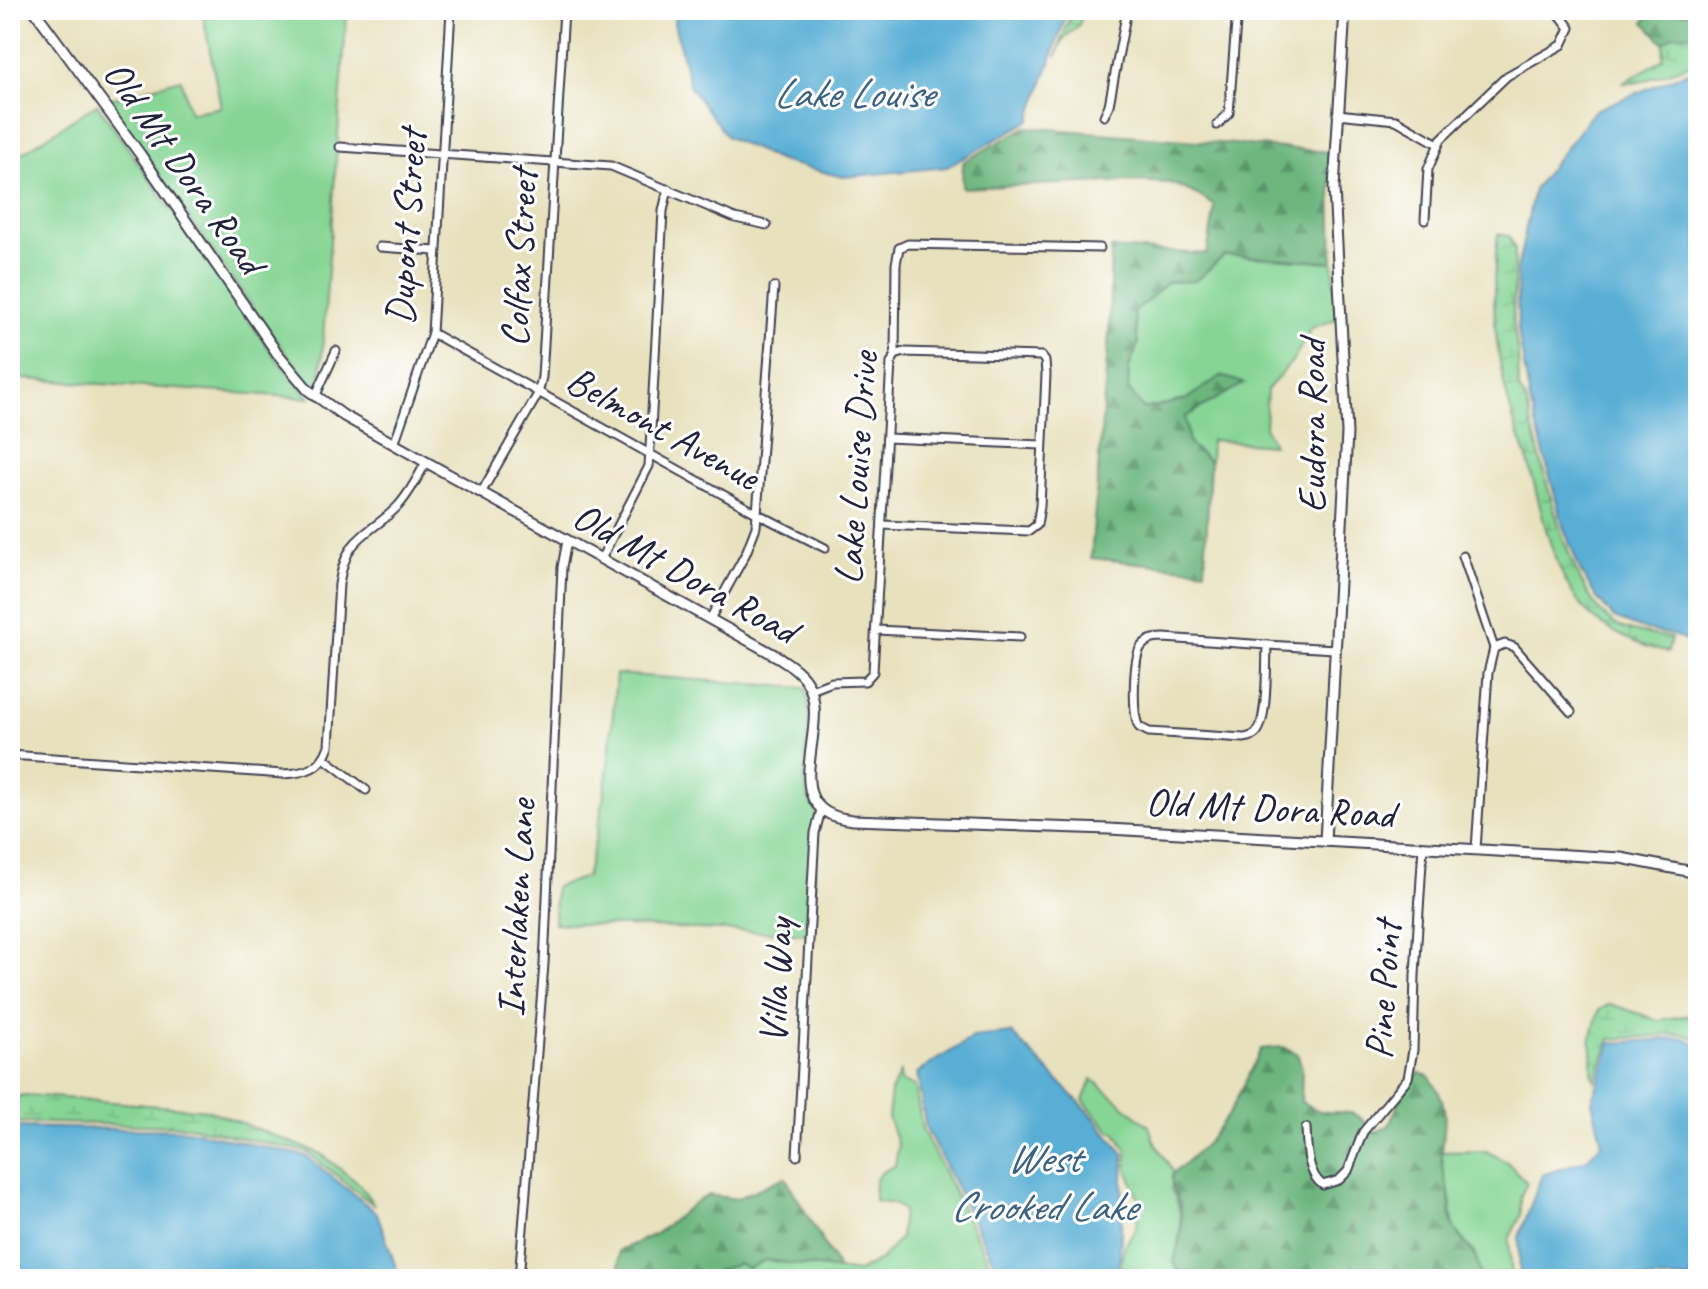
<svg xmlns="http://www.w3.org/2000/svg" width="1708" height="1289" viewBox="0 0 1708 1289" font-family="Caveat,sans-serif">
<style>
.green{fill:#86d595;stroke:#547c68;stroke-width:2}
.forest{fill:url(#forest-firs);stroke:#476c5c;stroke-width:2}
.wetland{fill:url(#wetland-marsh);stroke:#547c68;stroke-width:2}
.water{fill:#58aed4;stroke:#3d6888;stroke-width:2}
.lines{fill:none;stroke-linecap:round;stroke-linejoin:round}
.minor-casing{stroke:#403f4f;stroke-width:11}
.tertiary-casing{stroke:#403f4f;stroke-width:13}
.minor{stroke:#fff;stroke-width:7}
.tertiary{stroke:#fff;stroke-width:9}
.labels{text-anchor:middle;dominant-baseline:central;stroke-width:6;stroke-linejoin:round;paint-order:stroke}
.street-label{font-size:40px;fill:#22223b;stroke:#fff}
.water-label{font-size:42px;font-style:italic;fill:#3a6180;stroke:#fff}
</style>
<defs>
<pattern id="forest-firs" width="22" height="20" patternUnits="userSpaceOnUse" patternTransform="scale(2)"><rect width="22" height="20" fill="#6cb67e"/><path d="M5 1l3.5 6h-7zM16 11l3.5 6h-7z" fill="#589468"/></pattern>
<pattern id="wetland-marsh" width="20" height="14" patternUnits="userSpaceOnUse" patternTransform="scale(2)"><rect width="20" height="14" fill="#86d595"/><path d="M1 5h8M5 5V1M11 12h8M15 12V8" fill="none" stroke="#73b781"/></pattern>
</defs>
<rect width="100%" height="100%" fill="#fff"/>
<filter id="ink" filterUnits="userSpaceOnUse"><feTurbulence type="fractalNoise" baseFrequency=".0125" numOctaves="2"/><feDisplacementMap in="SourceGraphic" scale="16" xChannelSelector="R" yChannelSelector="G"/><feConvolveMatrix kernelMatrix="1 2 1 2 8 2 1 2 1" color-interpolation-filters="sRGB"/></filter>
<filter id="wash" filterUnits="userSpaceOnUse"><feTurbulence type="fractalNoise" baseFrequency=".006" numOctaves="4" result="noise"/><feDisplacementMap in="SourceGraphic" scale="32" xChannelSelector="R" yChannelSelector="G"/><feGaussianBlur stdDeviation="1.8" result="paint"/><feColorMatrix in="noise" values="0 0 0 0 0 0 0 0 0 0 0 0 0 0 0 0 0 1.4 0 .05"/><feComposite in="paint" operator="in"/></filter>
<g filter="url(#wash)">
<rect width="100%" height="100%" fill="#e8e1be"/>
<g class="green">
<path d="M 202,10 L 347,10 L 319,394 L 305,379 L 253,308 L 106,100 L 181,79 L 190,113 L 221,107 Z"/>
<path d="M 97,104 L 274,356 L 310,398 L 10,378 L 10,161 Z"/>
<path d="M 1225,255 L 1333,262 L 1337,319 L 1311,328 L 1294,359 L 1267,390 L 1265,427 L 1273,445 L 1211,440 L 1210,462 L 1189,444 L 1185,417 L 1243,383 L 1221,376 L 1185,400 L 1143,409 L 1128,389 L 1129,368 L 1138,344 L 1134,313 L 1168,282 L 1195,281 Z"/>
<path d="M 616,674 L 805,688 C 819,728 789,777 817,813 L 813,934 L 554,923 L 555,887 L 586,877 C 606,808 611,746 616,674 Z"/>
<path d="M 900,1072 L 901,1082 L 915,1086 L 922,1129 L 990,1264 L 979,1279 L 706,1279 L 719,1270 L 739,1264 L 748,1268 L 765,1260 L 858,1272 L 882,1259 L 900,1238 L 903,1210 L 893,1204 L 875,1201 C 874,1179 874,1174 895,1166 L 898,1146 L 888,1117 L 891,1092 Z"/>
<path d="M 1092,1079 L 1149,1126 L 1154,1141 L 1174,1173 L 1171,1189 C 1186,1213 1180,1237 1174,1263 L 1182,1279 L 1119,1279 L 1124,1247 L 1136,1228 L 1140,1203 L 1127,1169 L 1127,1151 L 1115,1132 L 1110,1131 L 1083,1100 Z"/>
<path d="M 1486,1151 L 1507,1162 L 1527,1183 L 1521,1195 L 1521,1215 L 1509,1239 L 1512,1279 L 1478,1279 L 1480,1274 L 1474,1252 L 1454,1229 L 1449,1191 L 1443,1176 L 1442,1152 Z"/>
</g>
<g class="forest">
<path d="M 1653,10 L 1698,11 L 1698,38 C 1685,32 1675,34 1664,43 L 1644,22 Z"/>
<path d="M 1026,127 L 1330,152 L 1333,262 L 1225,255 L 1195,281 L 1168,282 L 1134,313 L 1138,344 L 1129,368 L 1128,388 L 1143,409 L 1185,400 L 1221,376 L 1244,383 L 1185,417 L 1189,444 L 1210,462 L 1205,570 L 1091,558 L 1109,334 L 1111,248 L 1207,254 L 1215,206 L 1196,194 L 1171,183 L 1132,181 L 962,188 L 963,162 Z"/>
<path d="M 1283,1047 L 1297,1053 L 1302,1068 L 1301,1102 C 1309,1105 1317,1112 1325,1112 C 1353,1113 1356,1108 1373,1133 L 1388,1127 C 1397,1108 1404,1089 1419,1073 L 1429,1076 C 1450,1104 1445,1120 1442,1152 C 1441,1171 1447,1179 1449,1195 C 1450,1205 1450,1215 1453,1225 C 1459,1244 1485,1255 1478,1279 L 1182,1279 L 1174,1263 C 1179,1244 1184,1225 1180,1205 C 1177,1191 1171,1193 1172,1175 L 1209,1141 L 1231,1110 L 1261,1049 Z"/>
<path d="M 785,1177 L 839,1270 L 765,1260 L 748,1269 L 739,1264 L 719,1270 L 706,1279 L 619,1279 L 619,1251 L 657,1233 L 695,1202 L 709,1195 L 736,1199 Z"/>
</g>
<g class="wetland">
<path d="M 1072,10 L 1083,10 C 1080,30 1077,25 1065,38 C 1061,42 1058,52 1056,57 Z"/>
<path d="M 1691,34 L 1698,38 L 1698,63 C 1676,67 1642,86 1623,83 L 1663,59 L 1664,43 L 1674,35 Z"/>
<path d="M 1498,234 L 1509,236 L 1515,250 L 1513,321 L 1518,355 L 1519,389 L 1526,401 C 1540,455 1567,591 1612,622 C 1628,633 1653,635 1671,638 L 1668,652 C 1641,648 1595,626 1579,603 C 1552,566 1543,517 1531,472 C 1527,455 1519,438 1514,421 C 1495,361 1490,296 1498,234 Z"/>
<path d="M 1610,1004 L 1658,1020 L 1698,1014 L 1698,1040 L 1684,1034 L 1610,1039 L 1595,1081 C 1588,1069 1596,1054 1590,1041 L 1599,1010 Z"/>
<path d="M 27,1095 L 208,1110 L 321,1154 L 359,1184 L 375,1206 L 307,1152 L 189,1126 L 10,1122 L 10,1097 Z"/>
</g>
<g class="water">
<path d="M 675,10 L 1068,10 L 1030,120 L 947,167 L 843,177 L 780,161 L 727,137 L 690,87 L 674,23 Z"/>
<path d="M 1698,68 L 1698,647 L 1673,635 L 1646,630 L 1614,618 L 1596,597 L 1581,572 L 1563,526 L 1530,401 L 1518,329 L 1517,271 L 1534,189 L 1595,110 Z"/>
<path d="M 1011,1033 L 1090,1113 L 1124,1154 L 1120,1257 L 1115,1279 L 984,1279 L 995,1264 L 926,1128 L 917,1073 L 973,1037 Z"/>
<path d="M 1684,1038 L 1698,1045 L 1698,1245 L 1690,1279 L 1520,1279 L 1519,1237 L 1542,1175 L 1586,1160 L 1602,1143 L 1592,1101 L 1611,1043 Z"/>
<path d="M 10,1127 L 188,1130 L 306,1156 L 377,1213 L 400,1279 L 10,1279 Z"/>
</g>
</g>
<g filter="url(#ink)">
<g class="lines">
<g class="minor-casing">
<g id="minor">
<path d="M 1337,114 L 1396,120 L 1438,144"/>
<path d="M 1104,116 L 1109,105 L 1127,10"/>
<path d="M 1217,125 L 1229,113 L 1237,10"/>
<path d="M 340,147 L 611,166 L 735,218 L 767,225"/>
<path d="M 1425,220 L 1428,169 L 1441,139 L 1507,76 L 1562,45 L 1570,28 L 1556,10"/>
<path d="M 380,247 L 436,251"/>
<path d="M 432,333 L 758,514 L 825,548"/>
<path d="M 315,397 L 336,351"/>
<path d="M 887,438 L 1042,445"/>
<path d="M 394,444 L 432,333 L 451,10"/>
<path d="M 481,493 L 538,394 L 542,377 L 564,10"/>
<path d="M 882,525 L 1029,531 L 1037,525 L 1040,506 L 1046,374 L 1045,361 L 1041,356 L 904,352 L 895,355"/>
<path d="M 1463,556 L 1494,648"/>
<path d="M 601,559 L 649,466 L 663,211 L 668,189"/>
<path d="M 710,619 L 746,553 L 756,527 L 774,287"/>
<path d="M 876,630 L 1020,637"/>
<path d="M 1164,638 L 1267,645 C 1266,664 1268,722 1256,733 C 1252,737 1249,737 1244,738 L 1149,732 L 1139,727 C 1132,715 1133,658 1141,647 C 1147,639 1155,638 1164,638 Z"/>
<path d="M 1267,645 L 1335,649"/>
<path d="M 811,690 L 832,682 L 865,681 L 873,672 L 891,363 L 895,355 L 896,264 L 899,248 L 908,244 L 1100,248"/>
<path d="M 10,755 L 283,774 C 306,773 321,769 329,746 L 339,584 C 347,533 368,537 398,506 C 410,493 418,477 426,462"/>
<path d="M 324,758 L 366,790"/>
<path d="M 1476,849 L 1488,673 L 1494,648 L 1505,644 L 1514,647 L 1571,712"/>
<path d="M 1306,1128 C 1307,1146 1307,1175 1323,1185 L 1339,1180 L 1348,1171 L 1363,1132 L 1408,1078 L 1413,1050 L 1415,975 L 1423,846"/>
<path d="M 797,1156 L 815,833 L 821,810"/>
<path d="M 519,1279 L 544,964 L 562,567 L 567,541"/>
</g>
</g>
<g class="tertiary-casing">
<g id="tertiary">
<path d="M 34,10 L 140,154 L 277,353 L 308,390 L 344,416 L 426,462 L 780,658 C 790,665 802,672 808,684 C 833,728 771,812 853,820 L 1109,829 L 1621,858 L 1698,873"/>
<path d="M 1325,841 L 1347,433 L 1334,188 L 1345,10"/>
</g>
</g>
<use href="#minor" class="minor"/>
<use href="#tertiary" class="tertiary"/>
</g>
</g>
<g class="labels">
<g class="street-label">
<text transform="translate(184 167) rotate(55)">Old Mt Dora Road</text>
<text transform="translate(406 227) rotate(-86)">Dupont Street</text>
<text transform="translate(519 258) rotate(-87)">Colfax Street</text>
<text transform="translate(1312 426) rotate(-90)">Eudora Road</text>
<text transform="translate(663 428) rotate(29)">Belmont Avenue</text>
<text transform="translate(856 468) rotate(-86)">Lake Louise Drive</text>
<text transform="translate(685 573) rotate(29)">Old Mt Dora Road</text>
<text transform="translate(1270 808) rotate(3)">Old Mt Dora Road</text>
<text transform="translate(516 908) rotate(-87)">Interlaken Lane</text>
<text transform="translate(776 981) rotate(-87)">Villa Way</text>
<text transform="translate(1383 990) rotate(-86)">Pine Point</text>
</g>
<g class="water-label">
<text x="853" y="93">Lake Louise</text>
<text x="1043" y="1158">West<tspan x="1043" dy="48">Crooked Lake</tspan></text>
</g>
</g>
<rect width="1708" height="1289" fill="none" stroke="#fff" stroke-width="40"/>
</svg>
